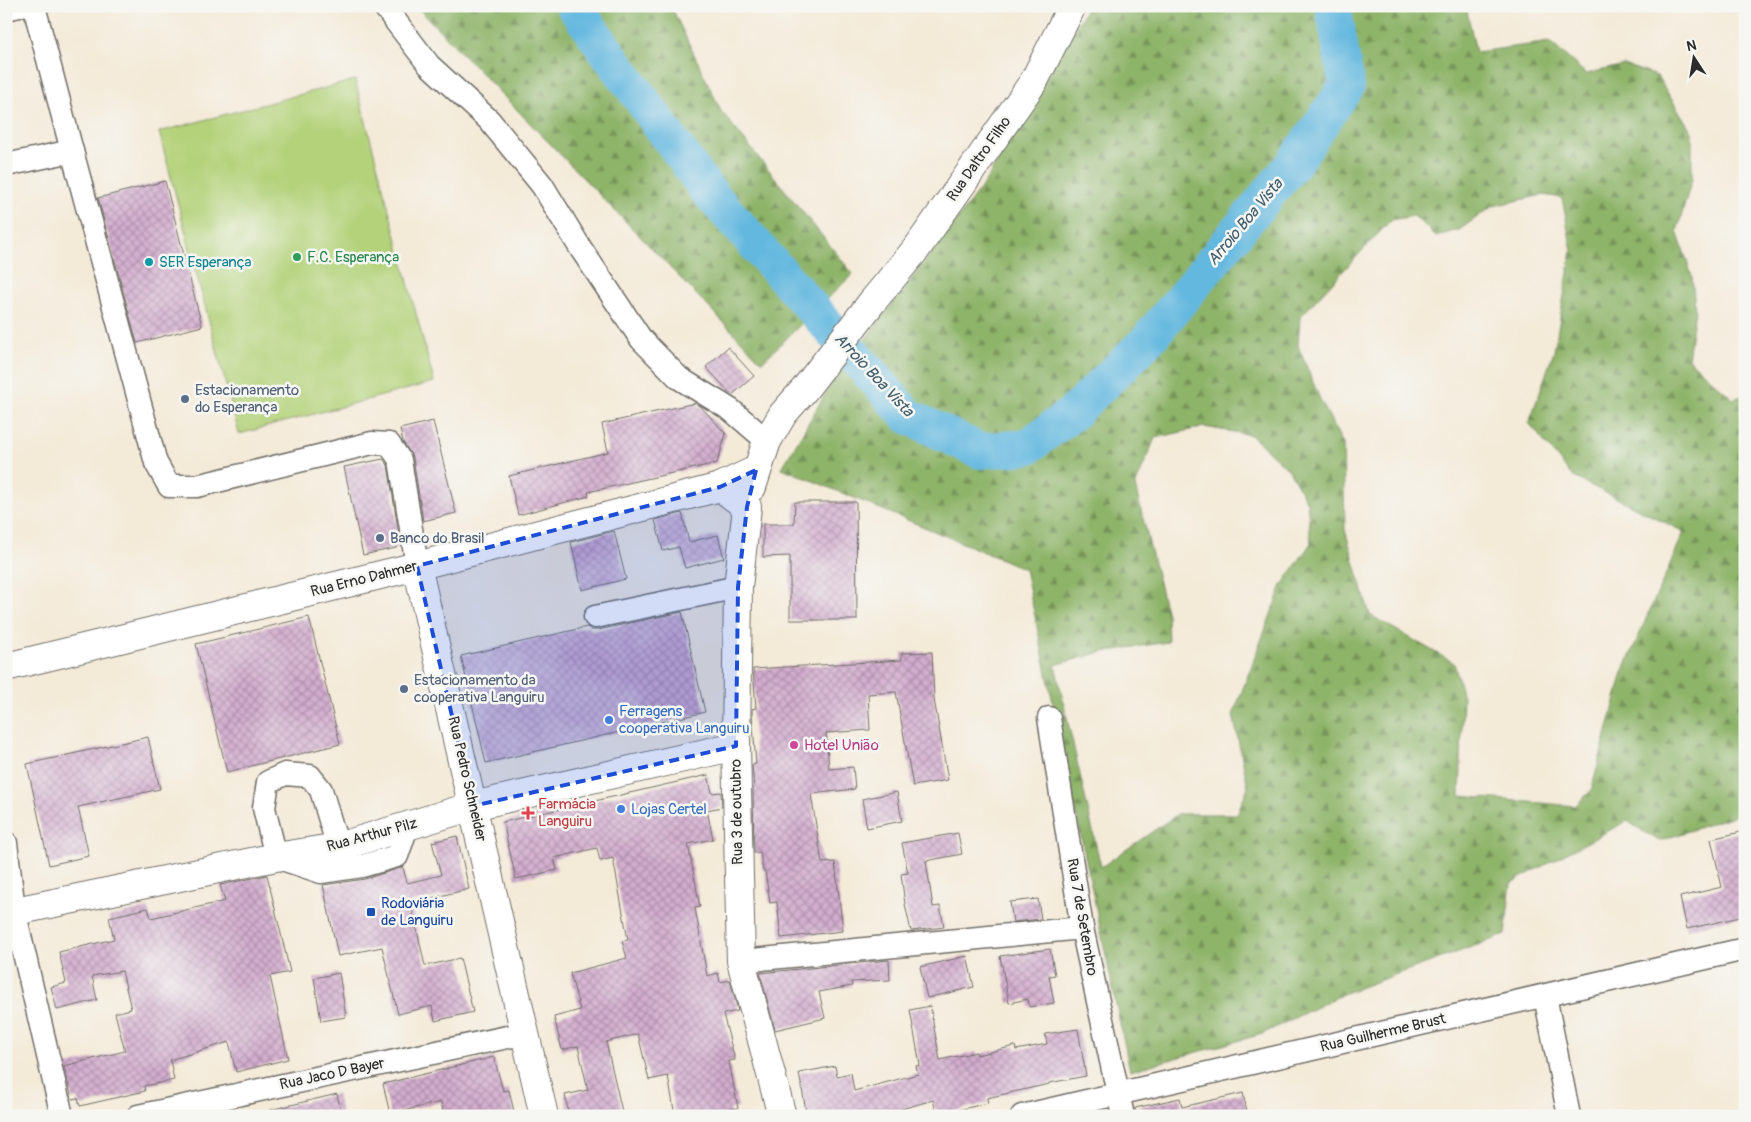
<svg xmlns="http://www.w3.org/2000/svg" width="1751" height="1122" viewBox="0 0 1751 1122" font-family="Pangolin,sans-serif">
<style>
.forest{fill:url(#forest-firs);stroke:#5c704a;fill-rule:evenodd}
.park{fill:#b3d279;stroke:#6f7e52}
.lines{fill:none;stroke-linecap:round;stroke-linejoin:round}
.river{stroke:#63b8df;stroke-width:36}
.building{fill:url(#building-cross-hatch)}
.minor-casing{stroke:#716e68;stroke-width:25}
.major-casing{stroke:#716e68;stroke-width:30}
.minor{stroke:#fff;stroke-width:22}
.major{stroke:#fff;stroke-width:28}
.marked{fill:#1d4ed8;fill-opacity:0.2;stroke:#1d4ed8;stroke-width:4;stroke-dasharray:10 6;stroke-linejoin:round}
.leisure-dot{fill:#2e9e5b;stroke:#f6f6f2;stroke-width:2}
.culture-dot{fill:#0f9aa8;stroke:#f6f6f2;stroke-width:2}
.service-dot{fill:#5c6f8a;stroke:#f6f6f2;stroke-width:2}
.shop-dot{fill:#3f7fe0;stroke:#f6f6f2;stroke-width:2}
.hotel-dot{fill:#d1479c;stroke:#f6f6f2;stroke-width:2}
.health-dot{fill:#e0444e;stroke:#f6f6f2;stroke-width:2}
.transit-dot{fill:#1a4fb4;stroke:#f6f6f2;stroke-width:2}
.labels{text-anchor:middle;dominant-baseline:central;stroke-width:5;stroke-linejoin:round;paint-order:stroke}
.street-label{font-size:15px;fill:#2b2b2b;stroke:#f6f6f2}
.leisure-label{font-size:15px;fill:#27864d;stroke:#f6f6f2;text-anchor:start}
.culture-label{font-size:15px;fill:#0d838f;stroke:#f6f6f2;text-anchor:start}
.service-label{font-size:15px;fill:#4e5e75;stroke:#f6f6f2;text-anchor:start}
.shop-label{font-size:15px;fill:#366cbe;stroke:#f6f6f2;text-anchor:start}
.hotel-label{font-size:15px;fill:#b23c85;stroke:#f6f6f2;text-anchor:start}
.health-label{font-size:15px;fill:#be3a42;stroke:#f6f6f2;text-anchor:start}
.transit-label{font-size:15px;fill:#164399;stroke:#f6f6f2;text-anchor:start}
.water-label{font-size:16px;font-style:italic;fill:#3f5c6a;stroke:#f6f6f2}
</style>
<defs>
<pattern id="forest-firs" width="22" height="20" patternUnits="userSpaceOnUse" patternTransform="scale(1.25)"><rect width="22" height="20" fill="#8eb469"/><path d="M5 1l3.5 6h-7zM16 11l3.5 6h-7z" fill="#749357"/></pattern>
<pattern id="building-cross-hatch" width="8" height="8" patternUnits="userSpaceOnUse" patternTransform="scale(1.25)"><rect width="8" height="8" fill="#d3adcf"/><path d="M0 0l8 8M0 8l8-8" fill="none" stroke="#ab8da8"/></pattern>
</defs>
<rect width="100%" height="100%" fill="#f6f6f2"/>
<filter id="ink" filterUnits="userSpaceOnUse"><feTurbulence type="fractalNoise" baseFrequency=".02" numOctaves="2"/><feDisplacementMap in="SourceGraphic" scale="10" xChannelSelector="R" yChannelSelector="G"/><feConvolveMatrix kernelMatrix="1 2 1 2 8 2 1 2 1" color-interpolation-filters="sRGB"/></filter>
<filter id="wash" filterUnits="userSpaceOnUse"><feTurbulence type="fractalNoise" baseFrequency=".0096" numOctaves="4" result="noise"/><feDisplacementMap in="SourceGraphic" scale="20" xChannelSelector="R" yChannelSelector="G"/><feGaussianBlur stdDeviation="1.12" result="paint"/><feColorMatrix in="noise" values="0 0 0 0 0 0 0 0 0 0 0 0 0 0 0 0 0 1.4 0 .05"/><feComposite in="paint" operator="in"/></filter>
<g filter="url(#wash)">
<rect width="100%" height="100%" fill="#f4ead8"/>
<g class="forest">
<path d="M 416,6 L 671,6 L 721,111 L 853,274 L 762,362 Z"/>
<path d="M 1088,6 L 1466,6 L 1476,52 L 1550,42 L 1586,74 L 1624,65 L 1657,76 L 1692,132 L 1692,179 L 1677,231 L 1692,276 L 1695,310 L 1688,359 L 1733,399 L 1745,395 L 1745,812 L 1659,841 L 1627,821 L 1511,883 L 1505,935 L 1345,993 L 1262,1034 L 1130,1071 L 1025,569 L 782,468 L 831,384 L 984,184 ZM 1543,195 L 1562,198 L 1572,251 L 1554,351 L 1529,423 L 1572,476 L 1684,532 L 1623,672 L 1591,791 L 1575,806 L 1460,796 L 1463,697 L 1454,663 L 1370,615 L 1345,530 L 1343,444 L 1319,397 L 1298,346 L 1300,317 L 1391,220 L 1414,216 L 1436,236 L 1459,230 L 1493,206 ZM 1204,427 L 1251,435 L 1289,470 L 1307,502 L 1311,543 L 1282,585 L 1233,715 L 1248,787 L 1237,814 L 1178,814 L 1101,867 L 1055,665 L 1102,652 L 1168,642 L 1167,615 L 1135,486 L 1155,438 Z"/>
</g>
<path class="park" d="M 355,80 L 434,382 L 239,434 L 159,132 Z"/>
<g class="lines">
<path class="river" d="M 574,6 L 707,190 L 908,416 L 980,451 L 1027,447 L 1073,413 L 1147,341 L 1293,164 L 1347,86 L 1333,6"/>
</g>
<g id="blocks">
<g class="building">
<path d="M 165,181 L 202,326 L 137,343 L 98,198 Z"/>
<path d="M 728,347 L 754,376 L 732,395 L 706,367 Z"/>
<path d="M 695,403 L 702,408 L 726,434 L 717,463 L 588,492 L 589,496 L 518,515 L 509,476 L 608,452 L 602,424 Z"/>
<path d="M 433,421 L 456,513 L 423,521 L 413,458 L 403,442 L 400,429 Z"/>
<path d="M 383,459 L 388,465 L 400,541 L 396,548 L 363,555 L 344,467 Z"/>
<path d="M 795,502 L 856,502 L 857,620 L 790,620 L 790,556 L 763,557 L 763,524 L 794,524 Z"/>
<path d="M 682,513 L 689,542 L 718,535 L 724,558 L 685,568 L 679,547 L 663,551 L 655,520 Z"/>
<path d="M 614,531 L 626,579 L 582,590 L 571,542 Z"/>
<path d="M 682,612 L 705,712 L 486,763 L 461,656 L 587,627 L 591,630 L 598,630 Z"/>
<path d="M 309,617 L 340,744 L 227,772 L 196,644 Z"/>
<path d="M 932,652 L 934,699 L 948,780 L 913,786 L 896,692 L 868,694 L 870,730 L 826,733 L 829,769 L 853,767 L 855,789 L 811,794 L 822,863 L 835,862 L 843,931 L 781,938 L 777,902 L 770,903 L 765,871 L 763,871 L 760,852 L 754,853 L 753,788 L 754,788 L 752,765 L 756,764 L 752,713 L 752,709 L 756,708 L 753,669 L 902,660 L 902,653 Z"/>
<path d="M 148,737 L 160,789 L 78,807 L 89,856 L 49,865 L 27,764 Z"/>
<path d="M 708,775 L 712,793 L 721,792 L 722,807 L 707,810 L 713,839 L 688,844 L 700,907 L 695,908 L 707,976 L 718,973 L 720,982 L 730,980 L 738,1011 L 723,1014 L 735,1060 L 729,1061 L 738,1108 L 730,1109 L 731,1116 L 675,1116 L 668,1076 L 649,1080 L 638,1034 L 606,1042 L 623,1116 L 569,1116 L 565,1095 L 588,1090 L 578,1046 L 562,1050 L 554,1017 L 580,1010 L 570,973 L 627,958 L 622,941 L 628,940 L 613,858 L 600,861 L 597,848 L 554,858 L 557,870 L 516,879 L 503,822 Z"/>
<path d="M 897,792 L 902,821 L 867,828 L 862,799 Z"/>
<path d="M 1745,831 L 1745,916 L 1687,929 L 1680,897 L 1722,887 L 1711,839 Z"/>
<path d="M 958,833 L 962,854 L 926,861 L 933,907 L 940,906 L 944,927 L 911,931 L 905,904 L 901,874 L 908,873 L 902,843 Z"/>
<path d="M 457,836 L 469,889 L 411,903 L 425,966 L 460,958 L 473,1012 L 435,1021 L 432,1006 L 398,1014 L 382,947 L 338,956 L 323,885 L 365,879 L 403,867 L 407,883 L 441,875 L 432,842 Z"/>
<path d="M 267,875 L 290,972 L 270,976 L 288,1059 L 236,1072 L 229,1042 L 170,1060 L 174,1080 L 144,1086 L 145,1091 L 80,1106 L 78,1098 L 72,1099 L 64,1066 L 125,1051 L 115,1013 L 131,1009 L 122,971 L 92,976 L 97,1000 L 57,1010 L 51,987 L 66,983 L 59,952 L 114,939 L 109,917 L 148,908 L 151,918 L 225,901 L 220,885 Z"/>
<path d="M 1038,899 L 1041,919 L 1013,922 L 1010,902 Z"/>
<path d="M 1050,949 L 1055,975 L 1049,976 L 1054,1003 L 1029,1007 L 1028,999 L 1009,1003 L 1000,956 Z"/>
<path d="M 967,956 L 974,987 L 927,998 L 920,967 Z"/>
<path d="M 889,960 L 890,980 L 851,982 L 852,986 L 819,992 L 825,1018 L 775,1030 L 760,973 Z"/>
<path d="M 339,973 L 346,1017 L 321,1021 L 314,978 Z"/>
<path d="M 930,1006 L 940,1060 L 976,1052 L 977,1055 L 1015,1046 L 1016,1050 L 1047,1044 L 1045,1034 L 1078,1029 L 1086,1076 L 1049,1083 L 1049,1084 L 987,1098 L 988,1103 L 937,1115 L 933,1100 L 877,1116 L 807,1116 L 799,1073 L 835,1066 L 837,1076 L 851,1073 L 854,1091 L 918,1074 L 916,1066 L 920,1065 L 910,1010 Z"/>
<path d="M 494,1057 L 503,1091 L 509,1090 L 515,1116 L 444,1116 L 441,1102 L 390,1114 L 383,1084 Z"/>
<path d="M 1243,1093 L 1248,1116 L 1136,1116 L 1135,1108 L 1180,1098 L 1182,1107 Z"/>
<path d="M 337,1094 L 342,1116 L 271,1116 L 270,1110 Z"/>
</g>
</g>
</g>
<g filter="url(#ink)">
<use href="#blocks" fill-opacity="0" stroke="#716e68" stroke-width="1"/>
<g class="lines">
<g class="minor-casing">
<g id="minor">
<path d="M 34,6 L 72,151"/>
<path d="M 384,6 L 429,65 L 489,120 L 542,185 L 581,249 L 641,339 L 679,378 L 731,410 L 767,441"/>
<path d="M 6,9 L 19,6"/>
<path d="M 6,165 L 72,151 L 156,463 L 169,486 L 197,486 L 372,443 L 389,444 L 400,460 L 417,566"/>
<path d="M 595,617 L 738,587"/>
<path d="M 1049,718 L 1082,928 L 1123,1116"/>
<path d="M 6,843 L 14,910 L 62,1116"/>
<path d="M 338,847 L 321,790 L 310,776 L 285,774 L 268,782 L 264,808 L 276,857 L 321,872 L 362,866 L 397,856 L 407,827"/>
<path d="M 741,961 L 1082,928"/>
<path d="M 1545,996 L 1569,1116"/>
<path d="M 138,1116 L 526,1033"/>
<path d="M 1022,1116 L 1745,949"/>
</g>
</g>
<g class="major-casing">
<g id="major">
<path d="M 720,487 L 747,507 L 738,587 L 736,746 L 741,961 L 782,1116"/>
<path d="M 752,487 L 767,441 L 783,414 L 804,390 L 872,302 L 917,248 L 1034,81 L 1072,6"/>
<path d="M 417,566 L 544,1116"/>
<path d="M 6,667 L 417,566 L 720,487 L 756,470"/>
<path d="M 6,913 L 276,857 L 338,847 L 473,806 L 736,746"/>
</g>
</g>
<use href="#minor" class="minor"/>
<use href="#major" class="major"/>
</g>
</g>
<path class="marked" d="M 756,470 L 747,507 L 738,587 L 736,746 L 473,806 L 417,566 L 720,487 Z"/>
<circle class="leisure-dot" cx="297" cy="257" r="5"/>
<circle class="culture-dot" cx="149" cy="262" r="5"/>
<g class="service-dot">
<circle cx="185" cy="399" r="5"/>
<circle cx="380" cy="538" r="5"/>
<circle cx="404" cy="689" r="5"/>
</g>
<g class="shop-dot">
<circle cx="609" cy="720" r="5"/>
<circle cx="621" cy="809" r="5"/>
</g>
<circle class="hotel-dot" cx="794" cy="745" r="5"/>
<path class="health-dot" d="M525.5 805.5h5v5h5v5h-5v5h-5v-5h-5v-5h5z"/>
<rect class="transit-dot" x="366" y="907" width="10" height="10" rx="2.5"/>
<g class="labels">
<g class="street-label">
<text transform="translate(979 159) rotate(-55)">Rua Daltro Filho</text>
<text transform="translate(364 579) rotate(-14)">Rua Erno Dahmer</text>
<text transform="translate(467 779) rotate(77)">Rua Pedro Schneider</text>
<text transform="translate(737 812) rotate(-91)">Rua 3 de outubro</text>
<text transform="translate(372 835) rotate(-15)">Rua Arthur Pilz</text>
<text transform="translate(1082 917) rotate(80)">Rua 7 de Setembro</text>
<text transform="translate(1383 1033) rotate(-13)">Rua Guilherme Brust</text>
<text transform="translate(332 1074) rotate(-12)">Rua Jaco D Bayer</text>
</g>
<g class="leisure-label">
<text x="307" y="257">F.C. Esperança</text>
</g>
<g class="culture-label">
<text x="159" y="262">SER Esperança</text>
</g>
<g class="service-label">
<text x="195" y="390">Estacionamento<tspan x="195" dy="17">do Esperança</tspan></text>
<text x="390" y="538">Banco do Brasil</text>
<text x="414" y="680">Estacionamento da<tspan x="414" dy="17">cooperativa Languiru</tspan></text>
</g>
<g class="shop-label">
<text x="619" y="711">Ferragens<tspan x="619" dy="17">cooperativa Languiru</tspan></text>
<text x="631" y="809">Lojas Certel</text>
</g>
<g class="hotel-label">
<text x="804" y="745">Hotel União</text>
</g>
<g class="health-label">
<text x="538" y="804">Farmácia<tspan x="538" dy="17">Languiru</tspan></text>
</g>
<g class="transit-label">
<text x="381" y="903">Rodoviária<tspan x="381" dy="17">de Languiru</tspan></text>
</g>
<g class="water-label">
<text transform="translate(1245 222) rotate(-50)">Arroio Boa Vista</text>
<text transform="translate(874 375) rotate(47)">Arroio Boa Vista</text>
</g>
</g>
<rect width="1751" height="1122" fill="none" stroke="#f6f6f2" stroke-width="25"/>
<g transform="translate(1694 58) rotate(348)" stroke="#f6f6f2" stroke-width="4" paint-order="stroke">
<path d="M0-4L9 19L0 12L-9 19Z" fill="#2b2b2b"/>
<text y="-8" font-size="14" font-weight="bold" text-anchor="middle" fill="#2b2b2b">N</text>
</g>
</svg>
